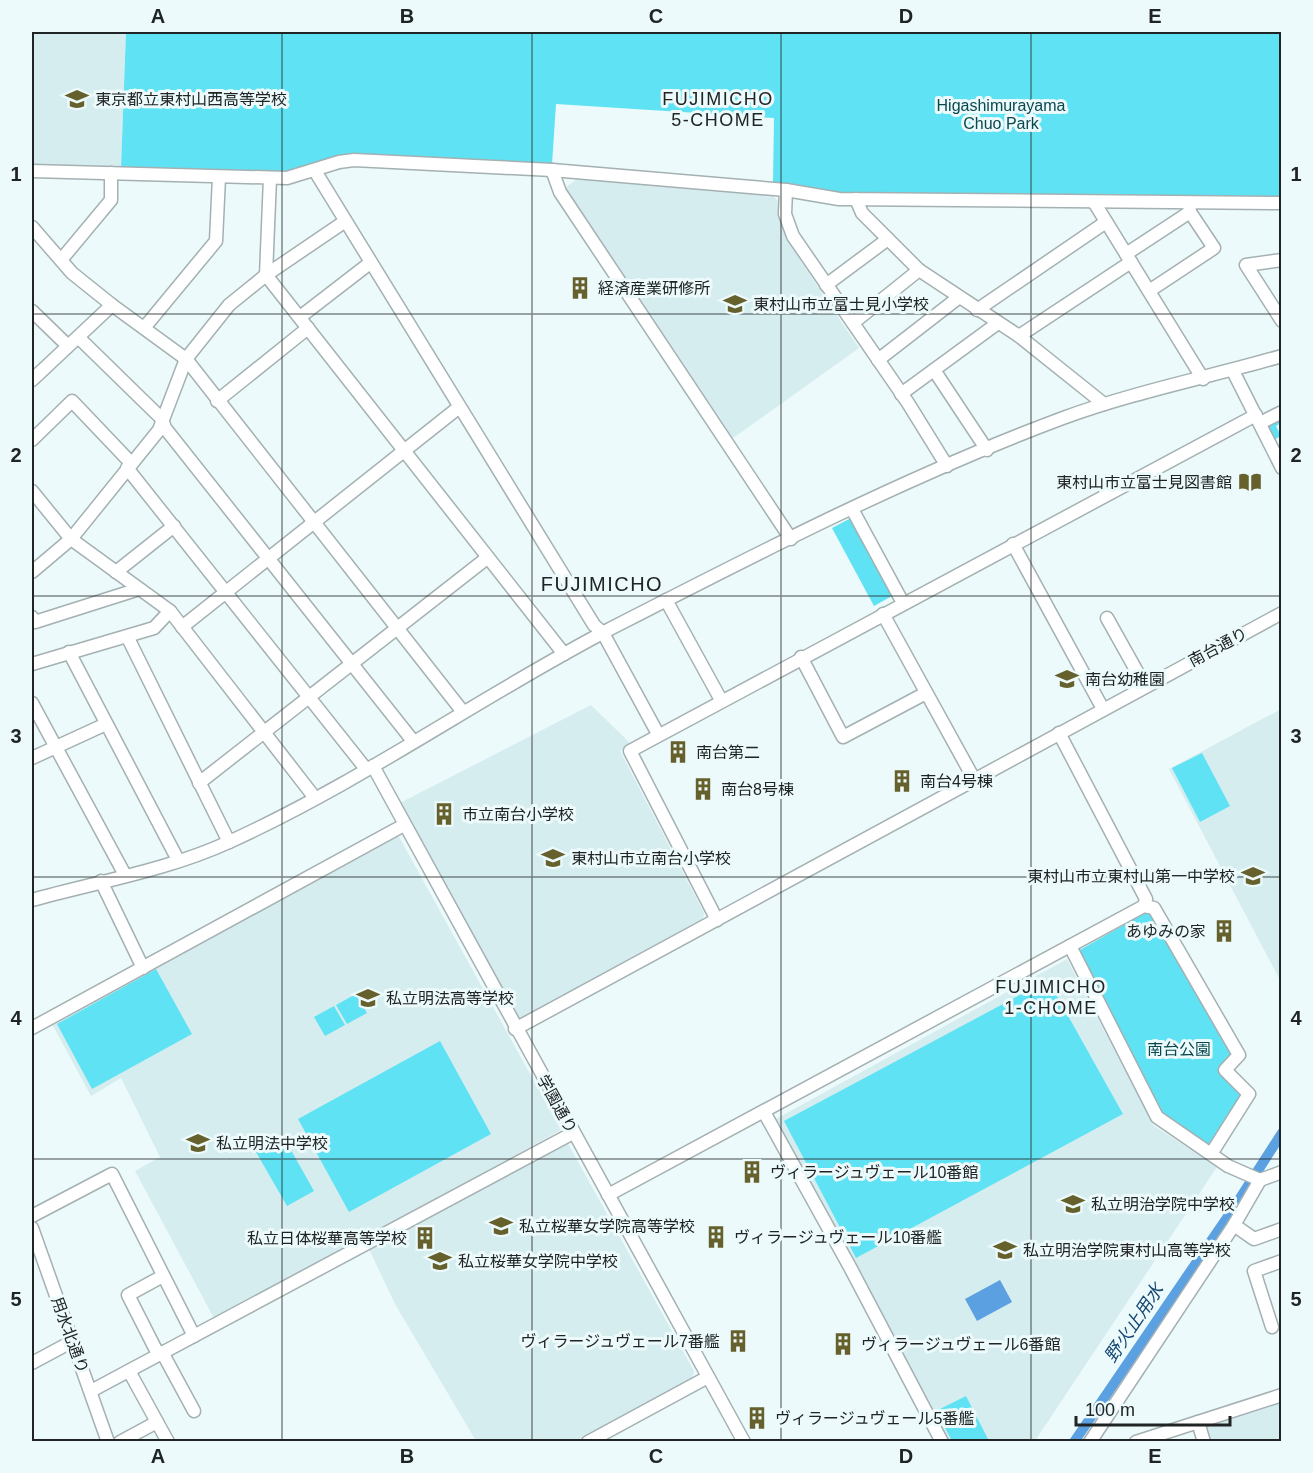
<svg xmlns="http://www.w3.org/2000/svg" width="1313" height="1473" viewBox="0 0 1313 1473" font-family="Arial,'Noto Sans JP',sans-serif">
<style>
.built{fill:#d6edf0}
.green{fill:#5fe2f3}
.water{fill:#5ba0e0}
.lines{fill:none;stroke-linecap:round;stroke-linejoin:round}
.canal{stroke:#5ba0e0;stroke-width:10}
.minor-casing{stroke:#a4b0b2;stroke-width:15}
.minor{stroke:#fff;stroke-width:12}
.grid{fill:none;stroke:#202425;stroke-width:1.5;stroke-opacity:0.55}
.labels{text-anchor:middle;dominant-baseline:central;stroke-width:6;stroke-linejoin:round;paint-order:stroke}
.poi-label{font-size:16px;fill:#202425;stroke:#ecfafb;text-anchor:start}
.park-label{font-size:16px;fill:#0a484f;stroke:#ecfafb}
.street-label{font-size:16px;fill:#202425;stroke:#ecfafb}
.neighbourhood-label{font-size:18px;letter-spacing:1.5px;fill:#202425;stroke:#ecfafb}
.water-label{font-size:18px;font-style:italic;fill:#164873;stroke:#ecfafb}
.quarter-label{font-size:20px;letter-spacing:1.5px;fill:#202425;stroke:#ecfafb}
.neatline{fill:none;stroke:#202425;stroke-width:2}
.grid-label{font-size:20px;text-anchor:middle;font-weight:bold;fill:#202425}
</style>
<rect width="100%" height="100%" fill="#ecfafb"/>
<g class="built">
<path d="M 32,32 L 126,32 L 121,168 L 32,167 Z"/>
<path d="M 581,176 L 772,195 L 778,201 L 782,219 L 800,260 L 859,348 L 729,441 L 565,188 Z"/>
<path d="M 591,705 L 630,743 L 620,751 L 704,913 L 703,920 L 518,1024 L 400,803 Z"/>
<path d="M 1281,709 L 1281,982 L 1169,769 Z"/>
<path d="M 398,835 L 561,1130 L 215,1320 L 135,1171 L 160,1157 L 121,1078 L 91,1096 L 51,1022 Z"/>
<path d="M 1067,959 L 1153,1125 L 1217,1167 L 1035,1441 L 945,1441 L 774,1120 Z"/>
<path d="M 566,1140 L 694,1371 L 692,1379 L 577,1441 L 476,1441 L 395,1304 L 369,1249 Z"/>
<path d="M 1281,1402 L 1281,1441 L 1208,1441 L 1205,1430 L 1208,1425 Z"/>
</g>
<g class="green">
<path d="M 126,32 L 1281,32 L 1281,197 L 831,194 L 773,182 L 774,118 L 556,104 L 552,164 L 363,155 L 287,175 L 121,168 Z"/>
<path d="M 1281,412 L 1281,423 L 1276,426 L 1281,436 L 1268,443 L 1260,427 Z"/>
<path d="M 851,518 L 892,596 L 874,606 L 832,528 Z"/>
<path d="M 1202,753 L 1230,806 L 1200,822 L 1172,768 Z"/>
<path d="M 1145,913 L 1152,913 L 1233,1054 L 1220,1070 L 1245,1094 L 1211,1147 L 1159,1110 L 1078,951 Z"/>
<path d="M 156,969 L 192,1034 L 92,1089 L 57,1024 Z"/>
<path d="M 1048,980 L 1123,1114 L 856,1258 L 784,1121 Z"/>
<path d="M 356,994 L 367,1013 L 347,1024 L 336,1005 Z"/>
<path d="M 334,1006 L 345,1025 L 325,1036 L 314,1017 Z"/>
<path d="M 440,1041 L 491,1134 L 349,1212 L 298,1119 Z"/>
<path d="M 283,1136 L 314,1191 L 287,1206 L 256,1152 Z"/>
<path d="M 966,1396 L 989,1441 L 952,1441 L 936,1411 Z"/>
</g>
<path class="water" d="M 1000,1280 L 1012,1302 L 977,1321 L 965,1299 Z"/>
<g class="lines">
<path class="canal" d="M 1074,1442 L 1235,1206 L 1282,1133"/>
<g class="minor-casing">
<g id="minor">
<path d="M 552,170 L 560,192 L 791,539"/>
<path d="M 32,171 L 287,178 L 339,162 L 354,160 L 552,170 L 786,190 L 839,199 L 1282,203"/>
<path d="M 315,171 L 594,625 L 603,633 L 658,734"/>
<path d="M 270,178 L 266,275 L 564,654"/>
<path d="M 786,190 L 785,214 L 793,236 L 908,403 L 947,466"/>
<path d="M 856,199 L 862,213 L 919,270 L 1019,336 L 1104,404"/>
<path d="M 1094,202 L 1203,379"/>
<path d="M 32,227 L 72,273 L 112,305 L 186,359 L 463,712"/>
<path d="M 1126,254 L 1190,212"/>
<path d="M 61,260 L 111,200 L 111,173"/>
<path d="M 1282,260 L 1246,265 L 1282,321"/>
<path d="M 826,285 L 888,239"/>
<path d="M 1149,291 L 1214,248 L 1190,212 L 1189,203"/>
<path d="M 977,310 L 1106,222"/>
<path d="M 32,311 L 68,346"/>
<path d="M 300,317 L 370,263"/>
<path d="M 853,323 L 919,270"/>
<path d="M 144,328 L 216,241 L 219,177"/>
<path d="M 1019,336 L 1131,262"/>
<path d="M 78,337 L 162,419 L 165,428 L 413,741"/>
<path d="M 878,360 L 958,298"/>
<path d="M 934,370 L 987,450"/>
<path d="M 1233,371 L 1282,468"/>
<path d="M 32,380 L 112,305"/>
<path d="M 901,394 L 998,323"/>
<path d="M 217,401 L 308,328"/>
<path d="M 1260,423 L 1282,412"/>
<path d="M 32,440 L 72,401 L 131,463"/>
<path d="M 127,468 L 366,769"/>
<path d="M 32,491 L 71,539 L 170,611 L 315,798"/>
<path d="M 852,509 L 903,603"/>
<path d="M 1013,544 L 1103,709"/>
<path d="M 32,572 L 71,539 L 159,430 L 186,359 L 229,305 L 266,275 L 344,222"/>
<path d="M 116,572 L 174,526"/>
<path d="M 666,600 L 721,700"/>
<path d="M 883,614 L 974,779"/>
<path d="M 32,617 L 35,622 L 139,589"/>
<path d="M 1107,618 L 1145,686"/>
<path d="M 182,627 L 458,408"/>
<path d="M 128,638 L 229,842"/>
<path d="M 69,652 L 178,860"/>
<path d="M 801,657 L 843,737 L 926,693"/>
<path d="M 32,664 L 154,628 L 170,611"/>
<path d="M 32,703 L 125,875"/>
<path d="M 1059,733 L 1146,899 L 1144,906"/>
<path d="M 32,758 L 106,724"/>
<path d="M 373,766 L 744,1442"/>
<path d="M 199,783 L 487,558"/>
<path d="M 101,881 L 143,968"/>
<path d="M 32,900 C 97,882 168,870 229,842 C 361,782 480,697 608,630 C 756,554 907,476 1063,418 C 1134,392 1209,377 1282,356"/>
<path d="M 717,920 L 630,751 L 1256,415"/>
<path d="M 1070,946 L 1157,1117 L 1228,1166 L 1260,1180"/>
<path d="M 32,1028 L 404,825"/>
<path d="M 515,1029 L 1282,613"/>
<path d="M 764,1112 L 851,1269 L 942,1442"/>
<path d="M 1260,1180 L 1282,1172"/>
<path d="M 608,1195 L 1144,906 L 1154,908 L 1239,1055 L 1225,1070 L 1249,1094 L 1211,1154"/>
<path d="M 32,1216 L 112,1174 L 194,1336"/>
<path d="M 1234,1225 L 1254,1239 L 1282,1229"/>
<path d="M 32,1228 L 108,1442"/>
<path d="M 1272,1327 L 1254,1271 L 1282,1261"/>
<path d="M 162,1352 L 194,1411"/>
<path d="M 158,1354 L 128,1295 L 163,1276"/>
<path d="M 32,1363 L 73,1341"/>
<path d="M 129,1371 L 168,1442"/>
<path d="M 91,1391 L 573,1133"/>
<path d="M 1198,1422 L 1204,1442"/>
<path d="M 120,1442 L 157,1422"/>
<path d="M 588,1442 L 708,1377"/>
<path d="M 1090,1442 L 1234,1225 L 1260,1180"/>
<path d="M 1136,1442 L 1282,1395"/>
</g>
</g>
<use href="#minor" class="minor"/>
</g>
<path class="grid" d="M 282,32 L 282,1442M 532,32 L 532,1442M 781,32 L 781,1442M 1031,32 L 1031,1442M 32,314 L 1282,314M 32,596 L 1282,596M 32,877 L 1282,877M 32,1159 L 1282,1159"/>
<defs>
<g id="school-bare" transform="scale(1.8)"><path d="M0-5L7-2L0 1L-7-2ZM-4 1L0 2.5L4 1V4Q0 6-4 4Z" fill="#66602d" stroke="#ecfafb" stroke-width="2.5" paint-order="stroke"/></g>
<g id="building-bare" transform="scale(1.8)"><path d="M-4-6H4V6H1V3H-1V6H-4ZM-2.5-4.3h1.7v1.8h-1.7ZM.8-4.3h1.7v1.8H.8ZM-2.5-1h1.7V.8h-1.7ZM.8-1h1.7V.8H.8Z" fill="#66602d" stroke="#ecfafb" stroke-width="2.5" paint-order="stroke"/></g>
<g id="library-bare" transform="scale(1.8)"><path d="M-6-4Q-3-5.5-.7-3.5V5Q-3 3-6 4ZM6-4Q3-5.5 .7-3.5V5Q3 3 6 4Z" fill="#66602d" stroke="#ecfafb" stroke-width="2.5" paint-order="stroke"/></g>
</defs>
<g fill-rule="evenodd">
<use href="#school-bare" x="77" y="99"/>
<use href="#building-bare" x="580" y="288"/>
<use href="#school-bare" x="735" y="304"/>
<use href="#library-bare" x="1250" y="482"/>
<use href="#school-bare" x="1067" y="679"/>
<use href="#building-bare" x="678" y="752"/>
<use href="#building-bare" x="902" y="781"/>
<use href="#building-bare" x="703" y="789"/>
<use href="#building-bare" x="444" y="814"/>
<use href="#school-bare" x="553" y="858"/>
<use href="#school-bare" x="1253" y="876"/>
<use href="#building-bare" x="1224" y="931"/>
<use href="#school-bare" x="368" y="998"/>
<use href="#school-bare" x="198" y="1143"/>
<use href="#building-bare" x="752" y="1172"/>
<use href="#school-bare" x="1073" y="1204"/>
<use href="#school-bare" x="501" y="1226"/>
<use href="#building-bare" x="716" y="1237"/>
<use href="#building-bare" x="425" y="1238"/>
<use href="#school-bare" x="1005" y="1250"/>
<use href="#school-bare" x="440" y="1261"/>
<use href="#building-bare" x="738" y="1341"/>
<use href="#building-bare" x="843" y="1344"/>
<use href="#building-bare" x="757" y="1418"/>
</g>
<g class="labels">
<g class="poi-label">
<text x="95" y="99">東京都立東村山西高等学校</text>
<text x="598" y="288">経済産業研修所</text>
<text x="753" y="304">東村山市立富士見小学校</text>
<text x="1232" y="482" text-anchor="end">東村山市立富士見図書館</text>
<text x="1085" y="679">南台幼稚園</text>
<text x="696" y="752">南台第二</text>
<text x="920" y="781">南台4号棟</text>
<text x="721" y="789">南台8号棟</text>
<text x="462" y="814">市立南台小学校</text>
<text x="571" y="858">東村山市立南台小学校</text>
<text x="1235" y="876" text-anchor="end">東村山市立東村山第一中学校</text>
<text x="1206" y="931" text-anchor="end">あゆみの家</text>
<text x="386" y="998">私立明法高等学校</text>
<text x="216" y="1143">私立明法中学校</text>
<text x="770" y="1172">ヴィラージュヴェール10番館</text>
<text x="1091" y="1204">私立明治学院中学校</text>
<text x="519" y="1226">私立桜華女学院高等学校</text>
<text x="734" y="1237">ヴィラージュヴェール10番艦</text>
<text x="407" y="1238" text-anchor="end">私立日体桜華高等学校</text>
<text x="1023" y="1250">私立明治学院東村山高等学校</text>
<text x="458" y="1261">私立桜華女学院中学校</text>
<text x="720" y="1341" text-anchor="end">ヴィラージュヴェール7番艦</text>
<text x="861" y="1344">ヴィラージュヴェール6番館</text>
<text x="775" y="1418">ヴィラージュヴェール5番艦</text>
</g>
<g class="park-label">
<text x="1001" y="105">Higashimurayama<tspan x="1001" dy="18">Chuo Park</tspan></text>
<text x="1179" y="1049">南台公園</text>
</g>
<g class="street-label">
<text transform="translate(1218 647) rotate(-28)">南台通り</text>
<text transform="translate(557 1104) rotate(61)">学園通り</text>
<text transform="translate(70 1335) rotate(70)">用水北通り</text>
</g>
<g class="neighbourhood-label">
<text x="718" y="99">FUJIMICHO<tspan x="718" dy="21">5-CHOME</tspan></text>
<text x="1051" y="987">FUJIMICHO<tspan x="1051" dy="21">1-CHOME</tspan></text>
</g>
<g class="water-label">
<text transform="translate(1134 1323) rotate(-56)">野火止用水</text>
</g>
<g class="quarter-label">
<text x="602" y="584">FUJIMICHO</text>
</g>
</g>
<rect width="1313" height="1473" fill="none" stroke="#ecfafb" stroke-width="66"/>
<path d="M1076 1416v9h154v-9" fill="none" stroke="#202425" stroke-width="3"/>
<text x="1085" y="1416" font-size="18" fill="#202425" stroke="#ecfafb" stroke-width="4.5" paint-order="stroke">100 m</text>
<rect x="33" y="33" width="1247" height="1407" class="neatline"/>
<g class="grid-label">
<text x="158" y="23">A</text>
<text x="407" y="23">B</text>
<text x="656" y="23">C</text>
<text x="906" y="23">D</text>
<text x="1155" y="23">E</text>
<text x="16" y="181">1</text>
<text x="1296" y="181">1</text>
<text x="16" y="462">2</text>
<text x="1296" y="462">2</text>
<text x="16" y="743">3</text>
<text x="1296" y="743">3</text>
<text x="16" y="1025">4</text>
<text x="1296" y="1025">4</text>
<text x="16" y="1306">5</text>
<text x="1296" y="1306">5</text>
<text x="158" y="1463">A</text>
<text x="407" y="1463">B</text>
<text x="656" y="1463">C</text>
<text x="906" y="1463">D</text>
<text x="1155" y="1463">E</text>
</g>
</svg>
